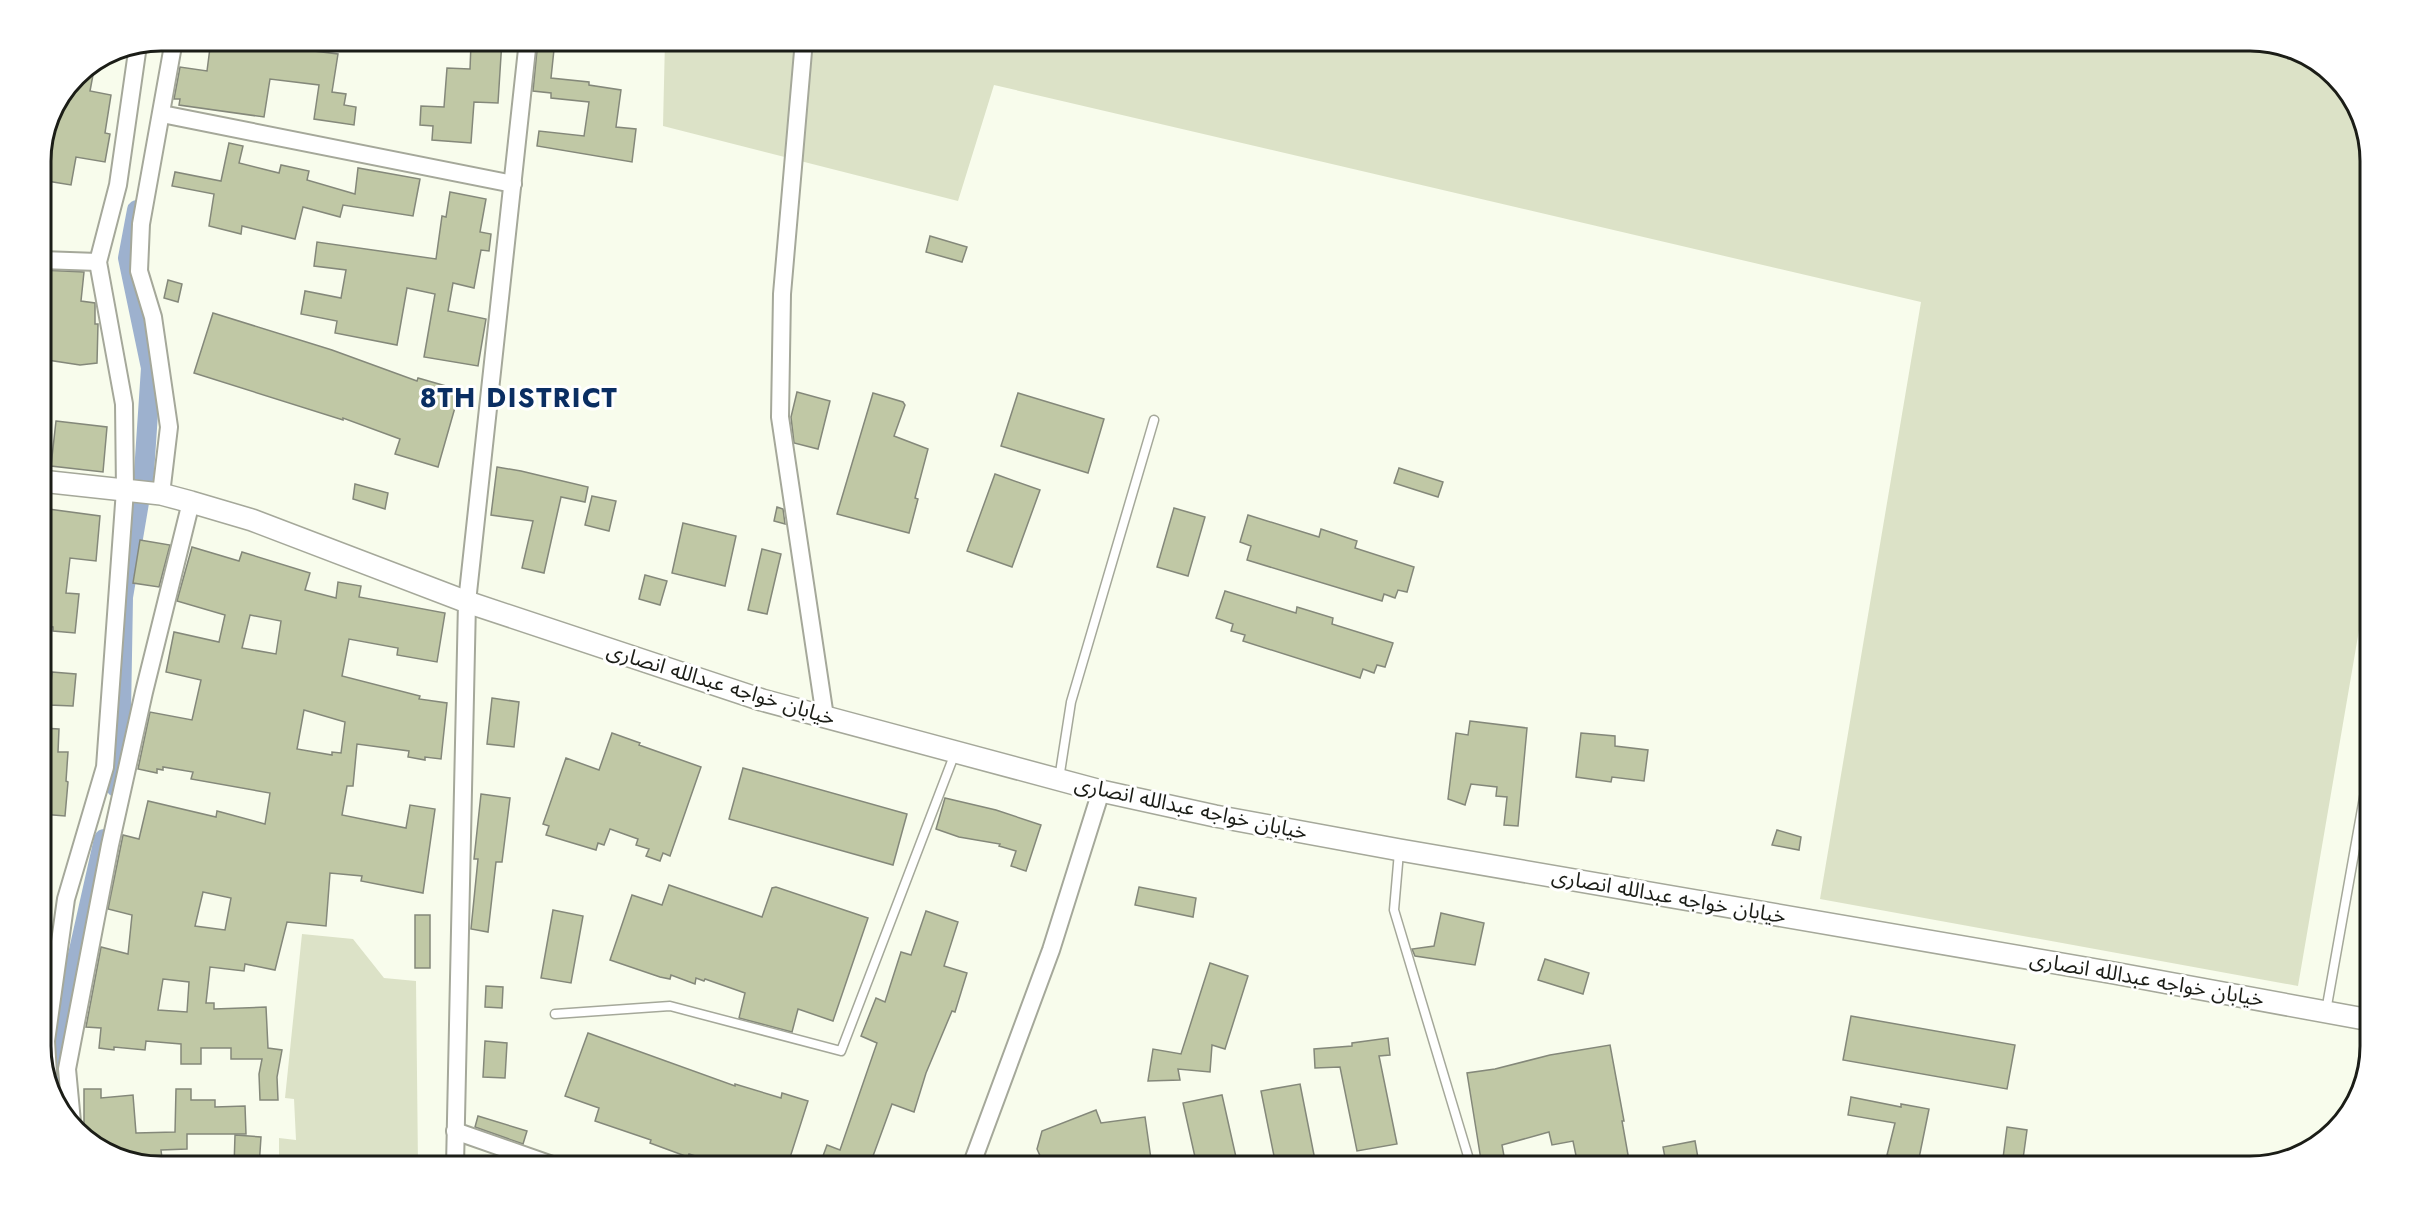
<svg xmlns="http://www.w3.org/2000/svg" width="2411" height="1207" viewBox="0 0 2411 1207" font-family="Jost,'Noto Sans Arabic',sans-serif">
<style>
.green{fill:#dce2c7}
.lines{fill:none;stroke-linecap:round;stroke-linejoin:round}
.canal{stroke:#9db1ce;stroke-width:20}
.building{fill:#c0c8a5;stroke:#84887a;stroke-width:1.5;fill-rule:evenodd}
.service-casing{stroke:#a5a89a;stroke-width:11}
.minor-casing{stroke:#a5a89a;stroke-width:20}
.tertiary-casing{stroke:#a5a89a;stroke-width:24}
.service{stroke:#fff;stroke-width:8}
.minor{stroke:#fff;stroke-width:16}
.tertiary{stroke:#fff;stroke-width:21}
.labels{text-anchor:middle;dominant-baseline:central;stroke-width:6;stroke-linejoin:round;paint-order:stroke}
.street-label{font-size:21px;fill:#1b1d17;stroke:#fff}
.district-label{font-size:27px;font-weight:bold;letter-spacing:1.5px;fill:#0a2e62;stroke:#fff}
.rim{fill:none;stroke:#1b1d17;stroke-width:3}
</style>
<rect width="100%" height="100%" fill="#f8fcec"/>
<g class="green">
<path d="M 665,40 L 2249,40 L 2303,53 L 2350,95 L 2370,154 L 2370,566 L 2298,986 L 1820,899 L 1921,302 L 994,85 L 958,201 L 663,126 Z"/>
<path d="M 302,934 L 353,939 L 384,978 L 416,981 L 418,1166 L 279,1166 L 279,1138 L 296,1140 L 294,1099 L 285,1098 Z"/>
</g>
<g class="lines">
<g class="canal">
<path d="M 116,787 L 120,771 L 123,597 L 144,473 L 151,368 L 128,258 L 137,210"/>
<path d="M 61,1113 L 58,1044 L 104,839"/>
</g>
</g>
<g class="building">
<path d="M 211,40 L 292,40 L 290,48 L 338,54 L 332,92 L 346,94 L 344,105 L 356,107 L 354,125 L 314,119 L 319,85 L 270,79 L 264,117 L 179,105 L 180,99 L 174,99 L 180,67 L 207,71 Z"/>
<path d="M 485,40 L 502,40 L 498,103 L 474,102 L 471,143 L 432,140 L 433,126 L 420,125 L 421,106 L 444,107 L 447,68 L 470,69 L 471,44 L 484,45 Z"/>
<path d="M 538,40 L 555,40 L 551,78 L 589,82 L 589,85 L 621,90 L 616,127 L 636,129 L 632,162 L 537,146 L 539,131 L 584,136 L 589,102 L 551,98 L 551,93 L 533,91 Z"/>
<path d="M 95,64 L 90,91 L 111,95 L 105,133 L 110,134 L 105,162 L 76,157 L 71,185 L 41,180 L 41,154 L 50,115 L 76,76 Z"/>
<path d="M 229,143 L 243,146 L 239,163 L 279,173 L 281,165 L 309,171 L 307,180 L 355,194 L 358,168 L 420,179 L 413,216 L 343,205 L 340,217 L 303,207 L 295,239 L 242,226 L 241,234 L 209,226 L 214,194 L 172,186 L 175,172 L 221,181 Z"/>
<path d="M 450,192 L 486,199 L 480,232 L 491,234 L 489,251 L 481,250 L 474,288 L 453,283 L 448,311 L 486,319 L 478,366 L 424,357 L 435,294 L 407,288 L 397,345 L 335,333 L 337,321 L 301,314 L 305,291 L 341,298 L 346,270 L 314,266 L 317,242 L 436,259 L 442,216 L 446,217 Z"/>
<path d="M 930,236 L 967,247 L 962,262 L 926,252 Z"/>
<path d="M 41,270 L 84,272 L 81,301 L 95,303 L 95,324 L 98,324 L 97,363 L 80,365 L 41,359 Z"/>
<path d="M 168,280 L 182,284 L 178,302 L 164,298 Z"/>
<path d="M 213,313 L 332,350 L 417,381 L 418,378 L 460,390 L 438,467 L 395,454 L 400,439 L 343,418 L 343,420 L 194,373 Z"/>
<path d="M 797,392 L 830,401 L 818,449 L 794,443 L 791,417 Z"/>
<path d="M 873,393 L 903,402 L 905,405 L 894,436 L 928,449 L 915,498 L 918,499 L 909,533 L 837,514 Z"/>
<path d="M 1018,393 L 1104,419 L 1088,473 L 1001,446 Z"/>
<path d="M 56,421 L 107,427 L 103,472 L 51,466 Z"/>
<path d="M 497,467 L 521,471 L 588,487 L 585,502 L 561,497 L 544,573 L 522,568 L 533,521 L 491,515 Z"/>
<path d="M 1399,468 L 1443,482 L 1438,497 L 1394,483 Z"/>
<path d="M 995,474 L 1040,490 L 1012,567 L 967,551 Z"/>
<path d="M 355,484 L 388,493 L 385,509 L 353,499 Z"/>
<path d="M 592,496 L 616,501 L 609,531 L 585,525 Z"/>
<path d="M 777,507 L 783,509 L 785,524 L 774,521 Z"/>
<path d="M 41,508 L 100,516 L 96,561 L 70,558 L 66,593 L 79,594 L 75,633 L 53,631 L 53,627 L 41,626 Z"/>
<path d="M 1174,508 L 1205,517 L 1188,576 L 1157,567 Z"/>
<path d="M 1248,515 L 1319,537 L 1321,529 L 1357,541 L 1355,548 L 1414,567 L 1407,592 L 1398,590 L 1395,598 L 1384,594 L 1382,601 L 1247,560 L 1251,546 L 1240,542 Z"/>
<path d="M 683,523 L 736,536 L 725,586 L 672,573 Z"/>
<path d="M 140,540 L 170,545 L 159,587 L 133,583 Z"/>
<path d="M 192,547 L 239,561 L 242,552 L 310,573 L 305,590 L 336,598 L 338,582 L 361,586 L 359,597 L 445,613 L 437,662 L 397,655 L 398,648 L 349,639 L 342,676 L 420,696 L 419,699 L 447,703 L 441,759 L 425,757 L 425,760 L 408,757 L 409,751 L 357,744 L 353,786 L 347,786 L 342,815 L 406,828 L 410,805 L 435,809 L 423,893 L 361,881 L 362,876 L 330,873 L 326,926 L 287,922 L 275,970 L 245,964 L 244,971 L 210,967 L 206,1003 L 214,1003 L 214,1009 L 266,1007 L 268,1048 L 282,1050 L 277,1077 L 278,1100 L 260,1100 L 259,1074 L 262,1059 L 231,1059 L 231,1048 L 201,1048 L 201,1064 L 181,1064 L 181,1044 L 146,1041 L 145,1050 L 114,1047 L 114,1050 L 99,1048 L 101,1028 L 86,1027 L 101,947 L 128,954 L 132,915 L 108,909 L 123,835 L 139,839 L 148,801 L 216,817 L 217,811 L 265,824 L 270,793 L 191,779 L 193,772 L 163,767 L 163,770 L 157,769 L 157,773 L 138,769 L 150,712 L 192,720 L 201,680 L 166,672 L 174,632 L 219,642 L 225,615 L 177,601 ZM 250,615 L 281,621 L 276,654 L 242,648 ZM 304,710 L 345,722 L 341,753 L 332,752 L 332,755 L 297,749 ZM 203,892 L 231,898 L 225,930 L 195,926 ZM 163,979 L 189,982 L 187,1012 L 158,1010 Z"/>
<path d="M 762,549 L 781,554 L 767,614 L 748,610 Z"/>
<path d="M 645,575 L 667,581 L 660,605 L 639,599 Z"/>
<path d="M 1225,591 L 1296,613 L 1297,607 L 1333,618 L 1332,624 L 1393,643 L 1385,667 L 1377,665 L 1374,673 L 1363,669 L 1360,678 L 1243,641 L 1245,635 L 1231,631 L 1233,624 L 1216,618 Z"/>
<path d="M 52,672 L 76,674 L 73,706 L 49,705 Z"/>
<path d="M 492,698 L 519,702 L 514,747 L 487,744 Z"/>
<path d="M 1470,721 L 1527,728 L 1518,826 L 1504,825 L 1507,797 L 1496,796 L 1497,787 L 1471,784 L 1465,805 L 1448,799 L 1456,733 L 1468,735 Z"/>
<path d="M 41,728 L 59,729 L 58,752 L 68,752 L 66,781 L 68,782 L 65,816 L 41,814 Z"/>
<path d="M 612,733 L 640,743 L 639,745 L 701,767 L 670,856 L 663,853 L 660,861 L 646,856 L 649,849 L 636,845 L 638,839 L 610,829 L 604,845 L 598,843 L 596,850 L 546,835 L 549,826 L 543,824 L 566,758 L 599,770 Z"/>
<path d="M 1581,733 L 1615,736 L 1615,746 L 1648,750 L 1644,781 L 1612,777 L 1611,782 L 1576,777 Z"/>
<path d="M 743,768 L 907,814 L 893,865 L 729,819 Z"/>
<path d="M 481,794 L 510,798 L 502,862 L 496,862 L 488,932 L 471,929 L 478,859 L 474,859 Z"/>
<path d="M 945,798 L 996,810 L 1041,825 L 1026,871 L 1011,866 L 1016,851 L 999,846 L 1000,844 L 959,837 L 936,829 Z"/>
<path d="M 1777,830 L 1801,837 L 1799,850 L 1772,845 Z"/>
<path d="M 669,885 L 762,917 L 772,888 L 776,887 L 868,918 L 833,1021 L 798,1009 L 792,1032 L 739,1018 L 745,993 L 705,979 L 704,981 L 696,978 L 695,984 L 671,975 L 670,979 L 660,977 L 610,960 L 632,895 L 662,905 Z"/>
<path d="M 1139,887 L 1196,898 L 1193,917 L 1135,905 Z"/>
<path d="M 553,910 L 583,916 L 571,983 L 541,978 Z"/>
<path d="M 926,911 L 958,922 L 944,966 L 967,973 L 955,1012 L 952,1011 L 926,1073 L 914,1112 L 892,1104 L 869,1167 L 819,1167 L 827,1145 L 840,1150 L 877,1043 L 861,1036 L 876,998 L 885,1002 L 901,952 L 911,955 Z"/>
<path d="M 1441,913 L 1484,923 L 1475,965 L 1415,956 L 1412,949 L 1434,946 Z"/>
<rect x="415" y="915" width="15" height="53"/>
<path d="M 1545,959 L 1589,973 L 1583,994 L 1538,980 Z"/>
<path d="M 1210,963 L 1248,976 L 1225,1049 L 1212,1045 L 1210,1072 L 1178,1069 L 1180,1080 L 1148,1081 L 1153,1049 L 1181,1054 Z"/>
<path d="M 486,986 L 503,987 L 502,1008 L 485,1007 Z"/>
<path d="M 1851,1016 L 2015,1045 L 2007,1089 L 1843,1060 Z"/>
<path d="M 588,1033 L 735,1086 L 735,1084 L 781,1098 L 782,1093 L 808,1101 L 787,1167 L 730,1167 L 689,1154 L 688,1157 L 650,1143 L 651,1140 L 595,1121 L 599,1108 L 565,1096 Z"/>
<path d="M 1388,1038 L 1390,1055 L 1379,1056 L 1397,1144 L 1357,1151 L 1340,1067 L 1315,1068 L 1314,1049 L 1352,1046 L 1352,1043 Z"/>
<path d="M 485,1041 L 507,1043 L 505,1078 L 483,1077 Z"/>
<path d="M 1610,1045 L 1624,1121 L 1622,1121 L 1630,1166 L 1599,1166 L 1598,1161 L 1578,1165 L 1573,1141 L 1552,1145 L 1549,1132 L 1502,1145 L 1504,1156 L 1481,1160 L 1467,1073 L 1495,1069 L 1550,1055 Z"/>
<path d="M 1300,1084 L 1315,1160 L 1276,1166 L 1261,1091 Z"/>
<path d="M 84,1089 L 101,1089 L 101,1098 L 133,1095 L 136,1133 L 175,1132 L 176,1089 L 191,1089 L 191,1100 L 215,1100 L 215,1107 L 245,1106 L 246,1134 L 187,1134 L 187,1149 L 161,1150 L 162,1158 L 129,1159 L 108,1154 L 84,1133 Z"/>
<path d="M 1222,1095 L 1238,1166 L 1197,1166 L 1183,1103 Z"/>
<path d="M 1851,1097 L 1901,1107 L 1901,1104 L 1929,1109 L 1918,1163 L 1887,1155 L 1895,1123 L 1848,1115 Z"/>
<path d="M 1096,1110 L 1101,1123 L 1145,1117 L 1152,1166 L 1119,1166 L 1118,1161 L 1103,1166 L 1045,1167 L 1037,1149 L 1042,1131 Z"/>
<path d="M 478,1116 L 527,1131 L 523,1144 L 475,1127 Z"/>
<path d="M 2007,1127 L 2027,1130 L 2022,1166 L 2002,1166 Z"/>
<path d="M 235,1135 L 261,1137 L 259,1167 L 234,1167 Z"/>
<path d="M 1695,1141 L 1698,1158 L 1666,1163 L 1663,1147 Z"/>
</g>
<g class="lines">
<g class="service-casing">
<g id="service">
<path d="M 1059,779 L 1071,702 L 1154,420"/>
<path d="M 1399,852 L 1394,910 L 1471,1166"/>
<path d="M 2326,1011 L 2370,764"/>
<path d="M 555,1014 L 670,1006 L 841,1051 L 955,753"/>
</g>
</g>
<g class="minor-casing">
<g id="minor">
<path d="M 804,40 L 782,294 L 780,417 L 825,717"/>
<path d="M 162,114 L 513,184"/>
<path d="M 41,260 L 98,262"/>
<path d="M 161,494 L 169,427 L 153,317 L 139,271 L 141,224 L 174,40"/>
<path d="M 48,1074 L 46,1041 L 66,899 L 105,767 L 125,490 L 124,404 L 98,262 L 118,185 L 138,45"/>
<path d="M 72,1122 L 67,1069 L 110,845 L 144,692 L 191,502"/>
<path d="M 455,1131 L 555,1166"/>
<path d="M 455,1166 L 467,602 L 528,40"/>
<path d="M 971,1166 L 1051,950 L 1101,791"/>
</g>
</g>
<g class="tertiary-casing">
<path id="tertiary" d="M 41,481 L 161,494 L 191,502 L 252,520 L 467,602 L 762,700 L 1101,791 L 1215,816 L 1400,850 L 2114,973 L 2370,1020"/>
</g>
<use href="#service" class="service"/>
<use href="#minor" class="minor"/>
<use href="#tertiary" class="tertiary"/>
</g>
<g class="labels">
<g class="street-label">
<text transform="translate(721 684) rotate(17)">خیابان خواجه عبدالله انصاری</text>
<text transform="translate(1191 808) rotate(12)">خیابان خواجه عبدالله انصاری</text>
<text transform="translate(1669 896) rotate(10)">خیابان خواجه عبدالله انصاری</text>
<text transform="translate(2147 979) rotate(10)">خیابان خواجه عبدالله انصاری</text>
</g>
<g class="district-label">
<text x="519" y="397">8TH DISTRICT</text>
</g>
</g>
<path d="M0 0H2411V1207H0ZM161 51H2250A110 110 0 0 1 2360 161V1046A110 110 0 0 1 2250 1156H161A110 110 0 0 1 51 1046V161A110 110 0 0 1 161 51Z" fill="#fff" fill-rule="evenodd"/>
<path class="rim" d="M161 51H2250A110 110 0 0 1 2360 161V1046A110 110 0 0 1 2250 1156H161A110 110 0 0 1 51 1046V161A110 110 0 0 1 161 51Z"/>
</svg>
